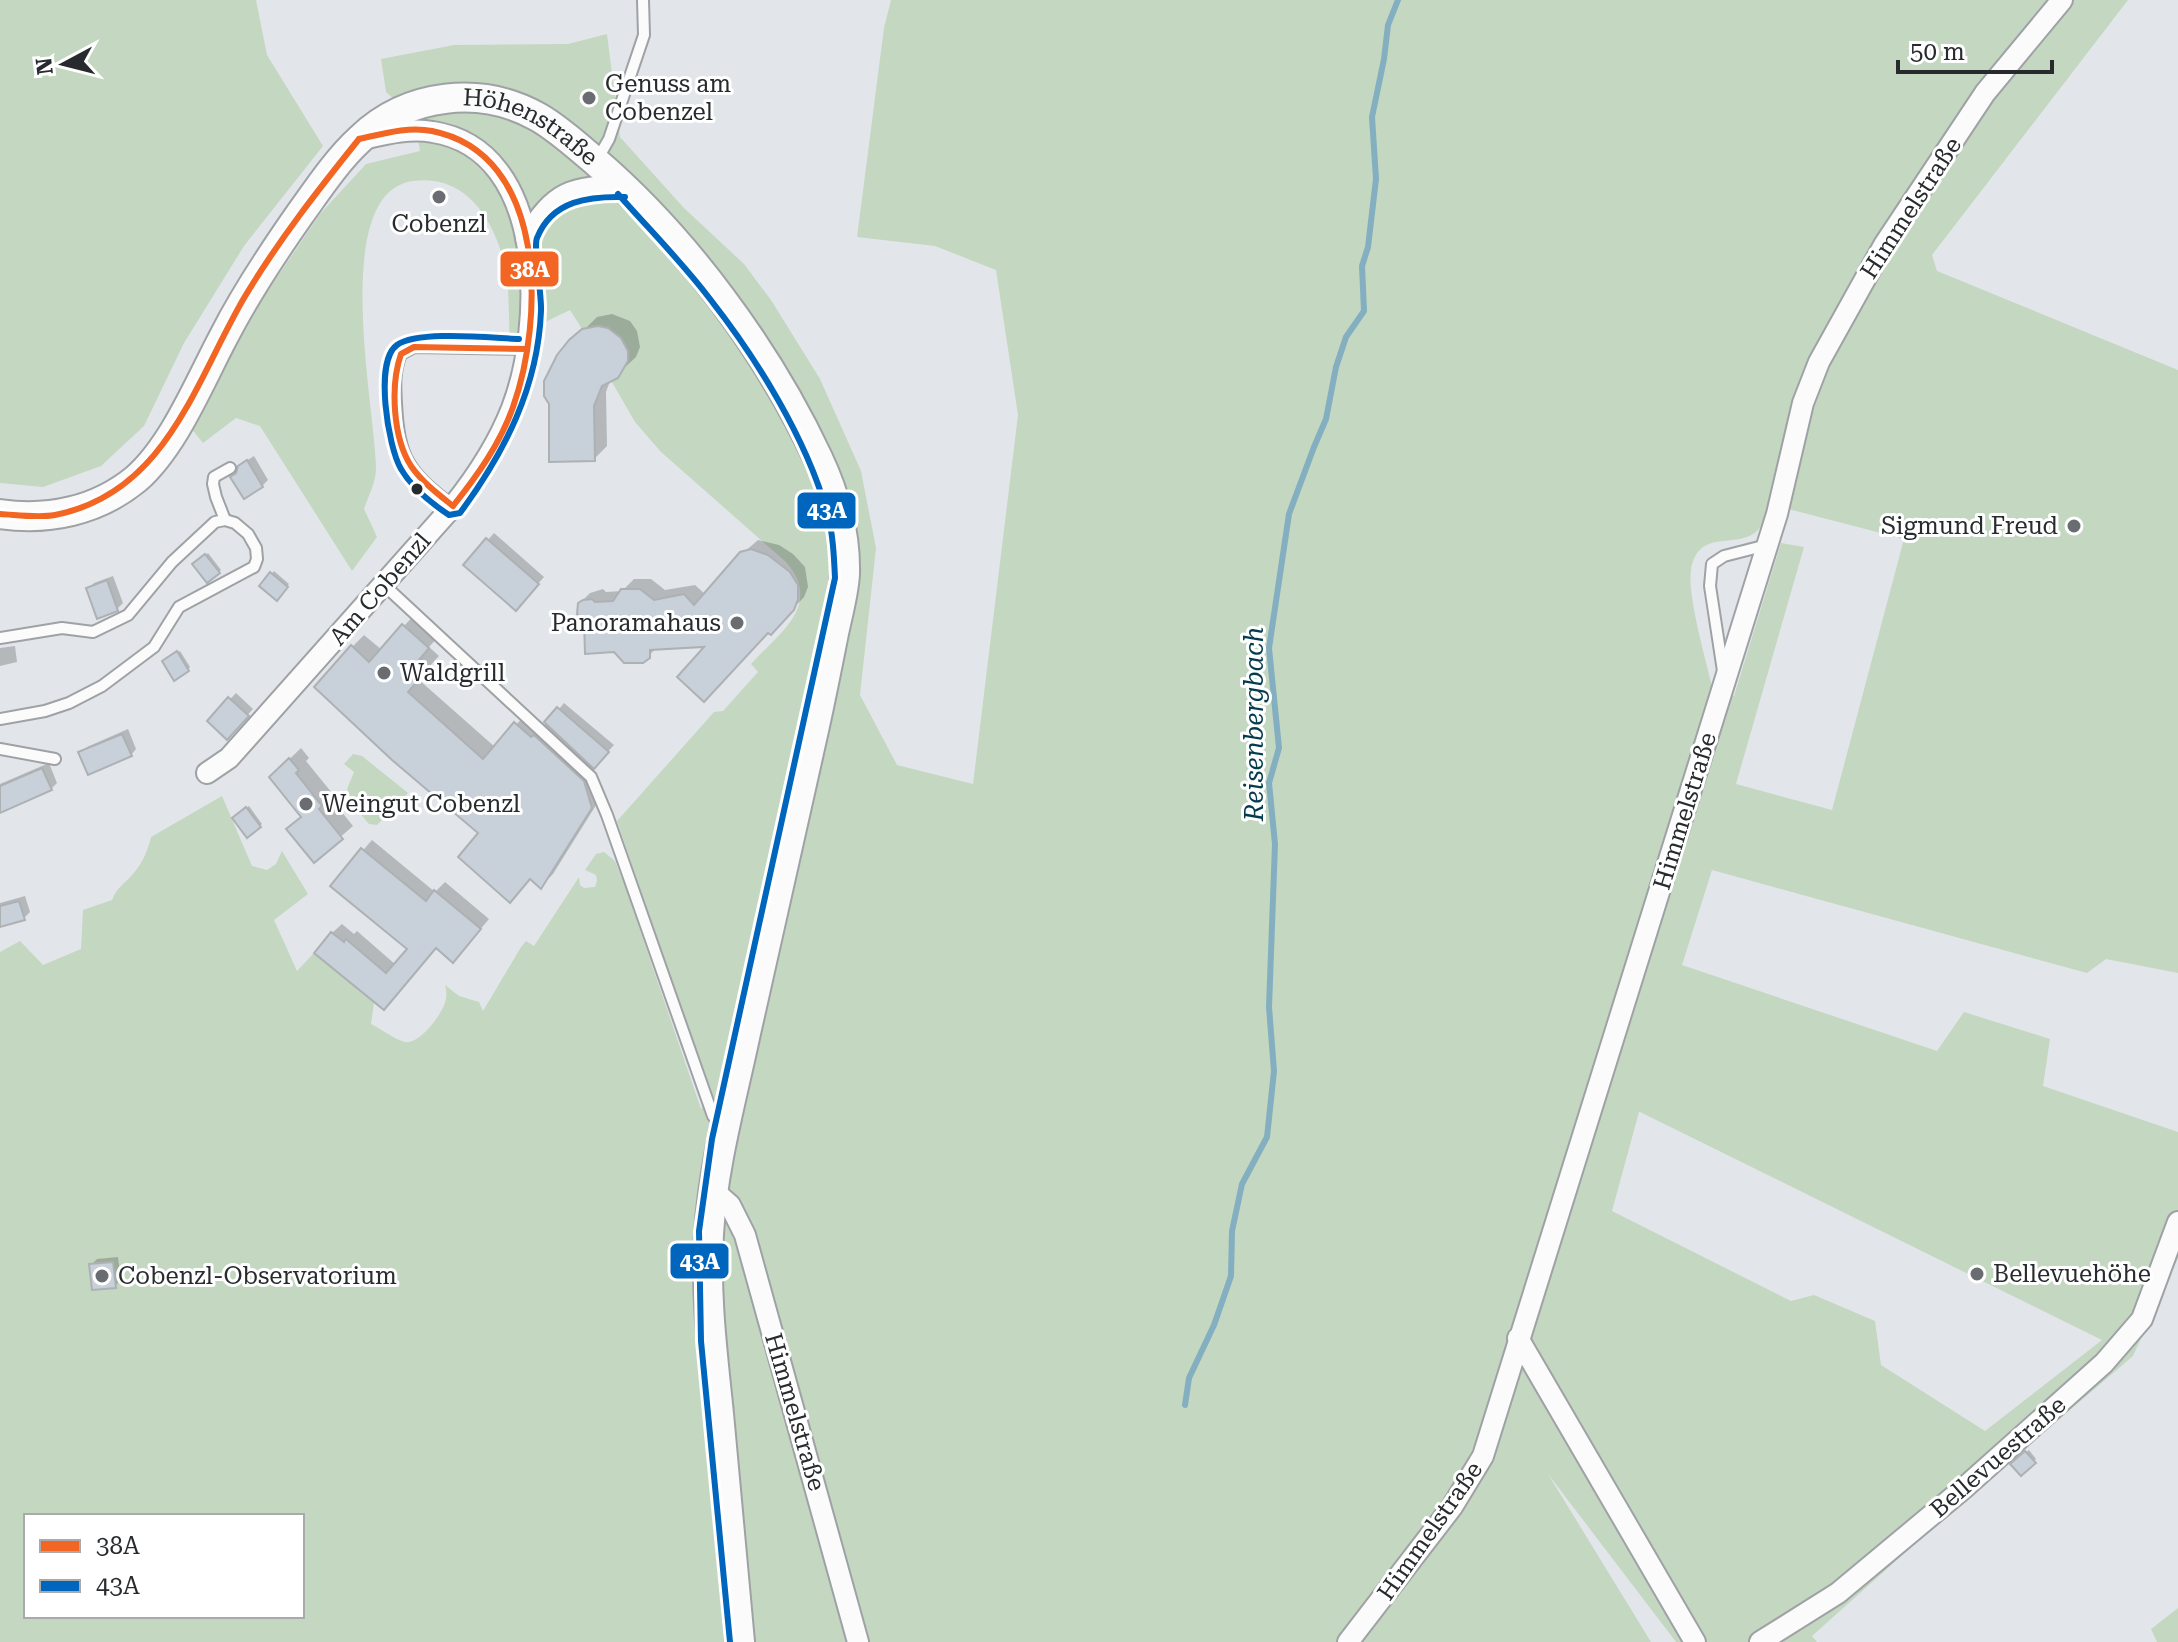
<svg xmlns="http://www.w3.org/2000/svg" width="2178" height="1642" viewBox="0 0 2178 1642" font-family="'Roboto Serif',serif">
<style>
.green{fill:#c4d7c1;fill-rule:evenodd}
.shadow{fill:#0003}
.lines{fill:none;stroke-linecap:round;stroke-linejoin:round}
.stream{stroke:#83afc1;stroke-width:6}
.building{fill:#c8d0da;stroke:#aeb1b4;stroke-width:2}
.lane-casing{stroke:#9fa2a5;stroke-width:14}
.street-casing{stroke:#9fa2a5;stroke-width:24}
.secondary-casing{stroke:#9fa2a5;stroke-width:32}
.lane{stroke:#fbfbfc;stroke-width:10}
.street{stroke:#fbfbfc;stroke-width:20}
.secondary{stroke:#fbfbfc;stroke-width:28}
.bus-1-casing{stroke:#fff;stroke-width:12}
.bus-2-casing{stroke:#fff;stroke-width:12}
.bus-1{stroke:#f26522;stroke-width:6}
.bus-2{stroke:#0065bd;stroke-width:6}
.poi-dot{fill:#696c70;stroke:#fff;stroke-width:3}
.bus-dot{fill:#282b2e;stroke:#fff;stroke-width:3}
.labels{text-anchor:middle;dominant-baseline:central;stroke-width:6;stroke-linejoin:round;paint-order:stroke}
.poi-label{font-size:24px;fill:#282b2e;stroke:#fff;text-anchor:start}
.street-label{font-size:24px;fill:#282b2e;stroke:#fff}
.water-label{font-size:26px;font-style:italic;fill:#033c4e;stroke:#fff}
.line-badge{stroke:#fff;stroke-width:3}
.badge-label{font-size:22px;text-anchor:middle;font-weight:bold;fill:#fff}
</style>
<rect width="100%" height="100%" fill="#e2e6ea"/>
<g class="green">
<path d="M 0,0 L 256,0 L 267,55 L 323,146 L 244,246 L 184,343 L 144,426 L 101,466 L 43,487 L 0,483 Z"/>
<path d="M 891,0 L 2128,0 L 1932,255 L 1937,271 L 2178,370 L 2178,973 L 2106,959 L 2087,973 L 1712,870 L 1682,965 L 1937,1051 L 1964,1012 L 2050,1039 L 2043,1086 L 2178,1132 L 2178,1258 L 2133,1356 L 1946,1516 L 1812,1636 L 1817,1642 L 1676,1642 L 1548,1474 L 1651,1642 L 0,1642 L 0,952 L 20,941 L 43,965 L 81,949 L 83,910 L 112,900 C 117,887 124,884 133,874 C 142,864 148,850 151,837 L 222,796 L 252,866 L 267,870 L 276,864 L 282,851 L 308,894 L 274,920 L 297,971 L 314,953 L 374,1003 L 371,1024 C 381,1029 394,1039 405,1042 C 420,1045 445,1011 446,998 C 447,994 446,989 445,985 L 459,996 L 479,1002 L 483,1011 L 521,947 L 526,941 L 534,946 L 579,877 L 580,885 L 584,888 L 595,887 L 597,881 L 596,875 L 585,870 L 596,854 L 604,852 L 615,861 L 625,886 L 701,1109 L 710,1094 L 617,821 L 714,712 L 723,711 L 758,672 L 751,664 C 780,632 823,605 786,562 L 661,452 L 635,422 L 612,382 C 646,356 620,319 582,329 L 570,310 L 510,339 C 508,315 510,288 505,266 C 494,219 466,174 413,181 C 328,192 376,412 376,469 C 376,482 368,497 364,509 L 377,537 L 352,571 L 260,426 L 236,418 L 203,443 L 190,427 L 237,336 L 320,214 L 366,164 L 420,151 L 415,118 L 386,92 L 381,59 L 454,45 L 568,44 L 607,34 L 620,137 L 684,208 L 744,264 L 771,300 L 820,379 L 861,471 L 876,548 L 860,695 L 897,765 L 973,784 L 1018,415 L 996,270 L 935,246 L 857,237 L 884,28 ZM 1769,504 L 1904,539 L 1832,810 L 1736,784 L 1804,547 L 1781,543 L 1734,696 L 1712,687 C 1706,659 1687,596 1691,570 C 1698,528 1735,549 1756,532 C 1764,525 1766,513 1769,504 ZM 1639,1112 L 1640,1112 L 2102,1340 L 1985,1431 L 1881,1365 L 1875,1321 L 1814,1295 L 1791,1301 L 1612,1211 ZM 26,1516 L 302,1516 L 302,1616 L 26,1616 Z"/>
<path d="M 353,754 L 362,756 L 408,793 L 377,825 L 369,824 L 357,810 L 347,789 L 354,772 L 344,764 Z"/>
<path d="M 2178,1608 L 2178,1642 L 2157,1642 L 2151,1629 Z"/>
</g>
<g class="shadow">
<path d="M 612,314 L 630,321 L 637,331 L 640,347 L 636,357 L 610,381 L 606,392 L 607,446 L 594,459 L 558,356 L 597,317 Z"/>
<path d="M 254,456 L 268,480 L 262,486 L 246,461 Z"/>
<path d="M 494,533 L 544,577 L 521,603 L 466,565 Z"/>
<path d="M 758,540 L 779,545 L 793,554 L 805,567 L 808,587 L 804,597 L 781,622 L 709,645 L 658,647 L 648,656 L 585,617 L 579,604 L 590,593 L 603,589 L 606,592 L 622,591 L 634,579 L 651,579 L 665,590 L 695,585 L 706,595 L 735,560 Z"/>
<path d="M 208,553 L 221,570 L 207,580 L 194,564 Z"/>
<path d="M 274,571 L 289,584 L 277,598 L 262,585 Z"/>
<path d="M 113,576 L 123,603 L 117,609 L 88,589 L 94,583 Z"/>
<path d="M 416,613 L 440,635 L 429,647 L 439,656 L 418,679 L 495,747 L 528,712 L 544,727 L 564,703 L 614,745 L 593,768 L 603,794 L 553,874 L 541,886 L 481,833 L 352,647 L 364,635 L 382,650 Z"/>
<path d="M 15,646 L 17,662 L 0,666 L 0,648 Z"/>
<path d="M 180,651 L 190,667 L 188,670 L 166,659 Z"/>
<path d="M 236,693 L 253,709 L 227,737 L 209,721 Z"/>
<path d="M 128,729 L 136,749 L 131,755 L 81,753 L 87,747 Z"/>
<path d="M 301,748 L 309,758 L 306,761 L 332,793 L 329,796 L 353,826 L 314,860 L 302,816 L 271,777 Z"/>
<path d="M 49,763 L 57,783 L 51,789 L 0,807 L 0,784 Z"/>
<path d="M 249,806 L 262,824 L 248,836 L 234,818 Z"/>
<path d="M 372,840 L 435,892 L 445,882 L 489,919 L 462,951 L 436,946 L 384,1008 L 332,933 L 342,924 L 354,934 L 357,931 L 396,965 L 410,949 L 333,885 Z"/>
<path d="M 25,896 L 30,912 L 24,918 L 0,925 L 0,903 Z"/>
<path d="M 118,1257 L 121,1280 L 115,1286 L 91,1265 L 97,1259 Z"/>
<path d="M 2029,1450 L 2036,1459 L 2021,1473 L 2013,1464 Z"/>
</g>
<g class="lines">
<path class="stream" d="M 1185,1405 L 1189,1378 L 1214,1325 L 1231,1276 L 1232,1231 L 1242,1184 L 1267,1137 L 1274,1071 L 1269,1007 L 1275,844 L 1269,783 L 1279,748 L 1269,648 L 1289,514 L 1314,447 L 1326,419 L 1336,367 L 1346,337 L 1364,311 L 1362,266 L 1368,247 L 1376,179 L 1372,117 L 1384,59 L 1388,25 L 1398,0"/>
</g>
<g class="building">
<path d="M 598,326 L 608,328 L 621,338 L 628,351 L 628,361 L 618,378 L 602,386 L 594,406 L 595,461 L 549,462 L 549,404 L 544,396 L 544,381 L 557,355 L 569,340 L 582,329 Z"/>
<path d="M 247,460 L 263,487 L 244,499 L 230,477 L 236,473 L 238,466 Z"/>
<path d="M 486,538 L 539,584 L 516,611 L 463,565 Z"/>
<path d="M 751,549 L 768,555 L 790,572 L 798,585 L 798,599 L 794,610 L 771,635 L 768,633 L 704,702 L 677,677 L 704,647 L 650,650 L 650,658 L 643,663 L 624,663 L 614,652 L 585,654 L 584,619 L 577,614 L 578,603 L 583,600 L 592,599 L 595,602 L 613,601 L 621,589 L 640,589 L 654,600 L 684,594 L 694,605 L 740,552 Z"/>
<path d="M 205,554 L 220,573 L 207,583 L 192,564 Z"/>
<path d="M 270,572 L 288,587 L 277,601 L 259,586 Z"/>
<path d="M 107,580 L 118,611 L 97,619 L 86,588 Z"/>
<path d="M 402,624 L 429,648 L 419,660 L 428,669 L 408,692 L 483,759 L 514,722 L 531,737 L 534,735 L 584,781 L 592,808 L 541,889 L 530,879 L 510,903 L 458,857 L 478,833 L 392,760 L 314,687 L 351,645 L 369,662 Z"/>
<path d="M 177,651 L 189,671 L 174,681 L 162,661 Z"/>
<path d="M 228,697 L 249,716 L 227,740 L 207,721 Z"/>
<path d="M 557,707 L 609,752 L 594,769 L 544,722 Z"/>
<path d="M 122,734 L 132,756 L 88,775 L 78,752 Z"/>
<path d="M 289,758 L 299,770 L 296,773 L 322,806 L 319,809 L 343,839 L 314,863 L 286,829 L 301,817 L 269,777 Z"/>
<path d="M 42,768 L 52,790 L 0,813 L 0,786 Z"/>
<path d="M 246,807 L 261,827 L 247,838 L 232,818 Z"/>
<path d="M 361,848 L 426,901 L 434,890 L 481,929 L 453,963 L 436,948 L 384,1010 L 314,953 L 331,932 L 344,942 L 346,939 L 386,973 L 407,949 L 330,886 Z"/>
<path d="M 19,901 L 25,920 L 0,927 L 0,906 Z"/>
<path d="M 113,1262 L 116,1288 L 92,1290 L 89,1264 Z"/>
<path d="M 2025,1451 L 2036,1463 L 2021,1476 L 2010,1464 Z"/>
</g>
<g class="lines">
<g class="lane-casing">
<g id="lane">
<path d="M 597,160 L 609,139 L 644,35 L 643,0"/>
<path d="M 453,506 C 409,472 399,460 396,403 C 395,386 394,371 401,354 L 414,347 L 527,349"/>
<path d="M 225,520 L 216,497 L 213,484 L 214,477 L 230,468"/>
<path d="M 384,585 L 591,777 L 607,815 L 713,1116 L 721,1126"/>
<path d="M 0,638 L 62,628 L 93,632 L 128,615 L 172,562 L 215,522 L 225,520 L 235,523 L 248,534 L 256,548 L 257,559 L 254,567 L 179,607 L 154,647 L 102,686 L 69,703 L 45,711 L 0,719"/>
<path d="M 1723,671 L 1710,586 L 1712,564 L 1724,556 L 1767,545"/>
<path d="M 0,749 L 55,759"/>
</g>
</g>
<g class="street-casing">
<g id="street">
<path d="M 526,238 C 554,192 571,185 625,187"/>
<path d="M 207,773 L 229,758 L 453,506 C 477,476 498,444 512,408 C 544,326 548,150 433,132 C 411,128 389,133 367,138"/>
<path d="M 714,1191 L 730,1205 L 745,1235 L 858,1642"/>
<path d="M 1518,1338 L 1695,1642"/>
<path d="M 1348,1642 L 1452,1507 L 1483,1456 L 1777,514 L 1803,403 L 1819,362 L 1884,245 L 1985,93 L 2062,0"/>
<path d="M 1760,1642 L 1838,1593 L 1964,1488 L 2104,1363 L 2142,1319 L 2178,1222"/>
</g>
</g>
<g class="secondary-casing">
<g id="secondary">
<path id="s1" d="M 0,514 C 48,521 97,511 136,479 C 174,446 200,381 224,336 C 246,293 272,254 300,214 C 318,189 337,160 360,139 C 408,93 481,85 538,117 C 559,129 577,146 595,161 C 685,238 768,351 818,458 C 835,494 846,534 845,574 C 844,593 838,614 834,633 C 827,668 820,704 812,739 C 790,837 768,935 746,1033 C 732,1099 713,1166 709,1234 C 705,1294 713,1355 719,1414 C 726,1490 733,1566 740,1642"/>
</g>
</g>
<use href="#lane" class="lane"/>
<use href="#street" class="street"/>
<use href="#secondary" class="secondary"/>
<g class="bus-1-casing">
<g id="bus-1">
<path d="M 359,139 C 382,134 408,126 432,131 C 548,154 544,320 513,407 C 500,444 477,476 453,506"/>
<path d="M 453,506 C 438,494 422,482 411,466 C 393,438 390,386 401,354 L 414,347 L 527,349"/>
<path d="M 0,514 C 18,515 38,518 55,515 C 166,493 194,384 244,298 C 278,241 318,190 359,139"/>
</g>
</g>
<g class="bus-2-casing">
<g id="bus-2">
<path d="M 618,194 C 648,228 682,262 710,299 C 757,359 806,438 827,512 C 833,533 834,556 835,578 L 712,1139 L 699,1231 L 701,1341 L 730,1642"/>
<path d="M 519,339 C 491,338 418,330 397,345 C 374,361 388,447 401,469 C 412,488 431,503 449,515 L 460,513 C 505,452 538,387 541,311 C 542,295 533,247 537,238 C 552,200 590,196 625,197"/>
</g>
</g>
<use href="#bus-1" class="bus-1"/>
<use href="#bus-2" class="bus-2"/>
</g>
<g class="poi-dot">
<circle cx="589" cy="98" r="8"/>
<circle cx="439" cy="197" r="8"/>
<circle cx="2074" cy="526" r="8"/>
<circle cx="737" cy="623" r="8"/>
<circle cx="384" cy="673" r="8"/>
<circle cx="306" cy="804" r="8"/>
<circle cx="1977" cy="1274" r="8"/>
<circle cx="102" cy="1276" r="8"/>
</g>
<circle class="bus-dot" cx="417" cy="489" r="7"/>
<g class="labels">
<g class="poi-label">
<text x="605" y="84">Genuss am<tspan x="605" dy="28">Cobenzel</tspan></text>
<text x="439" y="224" text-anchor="middle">Cobenzl</text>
<text x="2058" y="526" text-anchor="end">Sigmund Freud</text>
<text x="721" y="623" text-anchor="end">Panoramahaus</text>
<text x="400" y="673">Waldgrill</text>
<text x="322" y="804">Weingut Cobenzl</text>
<text x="1993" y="1274">Bellevuehöhe</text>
<text x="118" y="1276">Cobenzl-Observatorium</text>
</g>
<g class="street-label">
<text stroke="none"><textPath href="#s1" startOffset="742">Höhenstraße</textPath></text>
<text transform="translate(1911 208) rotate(-57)">Himmelstraße</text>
<text transform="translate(380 589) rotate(-49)">Am Cobenzl</text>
<text transform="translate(1685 811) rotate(-73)">Himmelstraße</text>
<text transform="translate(795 1412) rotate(74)">Himmelstraße</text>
<text transform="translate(1998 1457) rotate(-41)">Bellevuestraße</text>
<text transform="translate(1430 1531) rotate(-55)">Himmelstraße</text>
</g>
<g class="water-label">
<text transform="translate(1254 724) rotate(-90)">Reisenbergbach</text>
</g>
</g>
<g class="line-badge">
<rect x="499" y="250" width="61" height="38" rx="8" fill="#f26522"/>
<rect x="796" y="491" width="61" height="39" rx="8" fill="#0065bd"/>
<rect x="669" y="1242" width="61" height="38" rx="8" fill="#0065bd"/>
</g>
<g class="badge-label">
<text x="530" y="277">38A</text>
<text x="827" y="518">43A</text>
<text x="700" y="1269">43A</text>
</g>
<rect x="24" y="1514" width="280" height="104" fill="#ffffff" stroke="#a9aaab" stroke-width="2"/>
<rect x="40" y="1540" width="40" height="12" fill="#f26522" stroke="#a9aaab" stroke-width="2"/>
<text x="96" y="1554" font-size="24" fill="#282b2e">38A</text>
<rect x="40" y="1580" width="40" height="12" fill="#0065bd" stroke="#a9aaab" stroke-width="2"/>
<text x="96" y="1594" font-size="24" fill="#282b2e">43A</text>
<g transform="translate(64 64) rotate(263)" stroke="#ffffff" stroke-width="6" paint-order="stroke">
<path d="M0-6L14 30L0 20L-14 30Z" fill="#282b2e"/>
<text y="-12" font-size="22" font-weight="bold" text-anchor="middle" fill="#282b2e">N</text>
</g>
<path d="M1898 60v12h154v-12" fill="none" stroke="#282b2e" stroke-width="4"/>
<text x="1910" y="60" font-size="24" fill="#282b2e" stroke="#ffffff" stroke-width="6" paint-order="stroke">50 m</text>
</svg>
